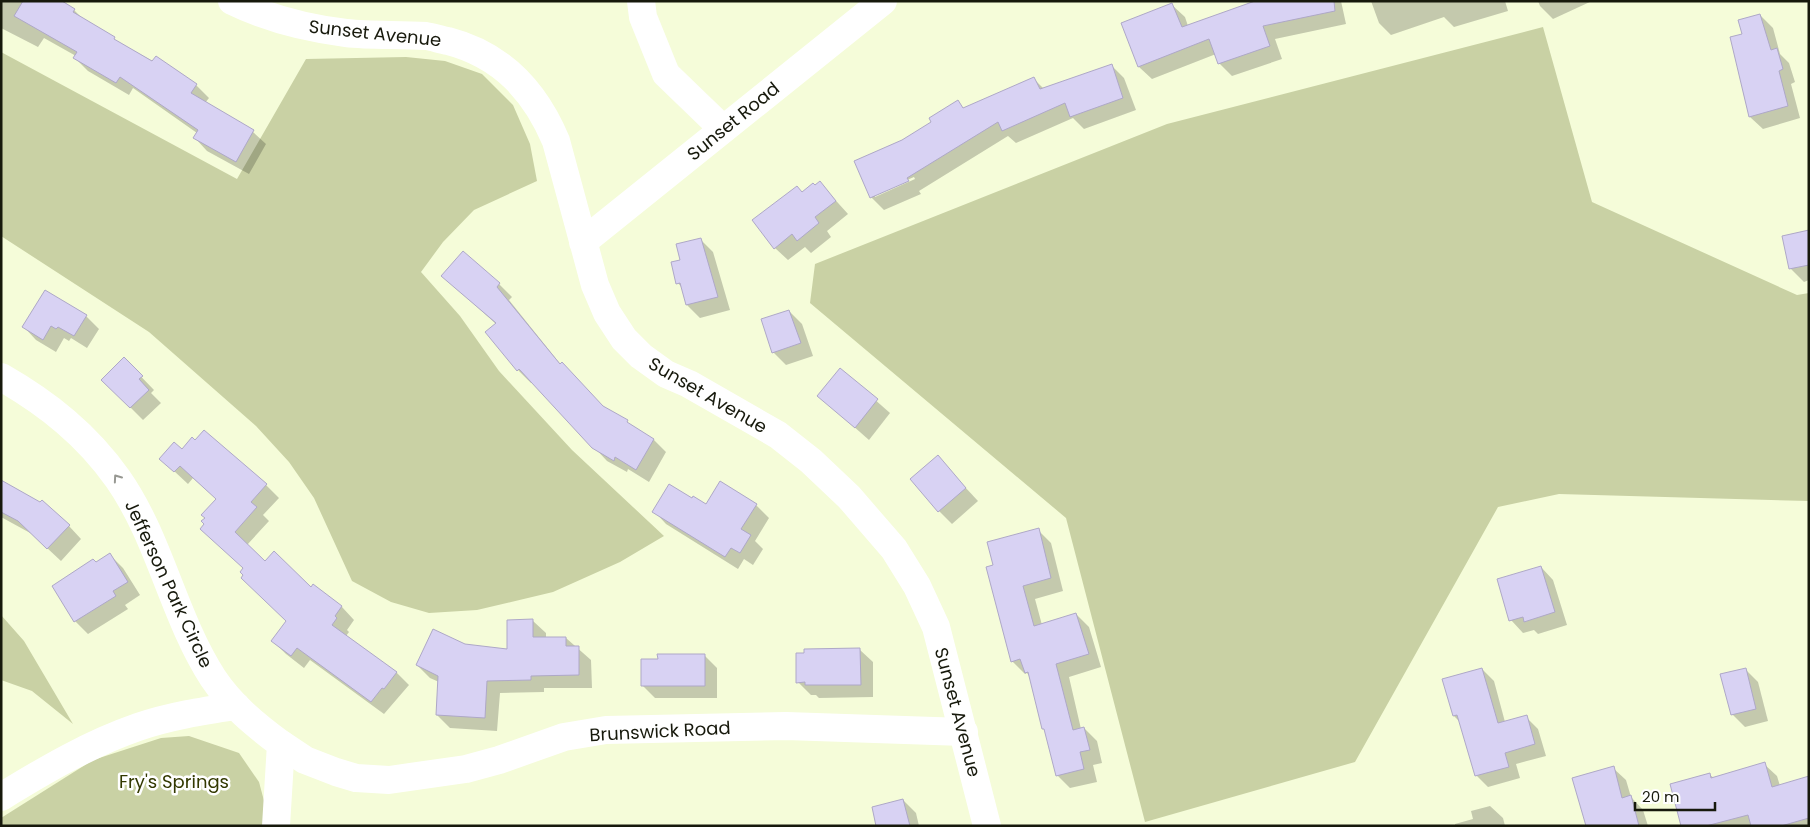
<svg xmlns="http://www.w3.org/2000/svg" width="1810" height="827" viewBox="0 0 1810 827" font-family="Poppins,sans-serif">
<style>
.green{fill:#c9d1a4}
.shadow{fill:#0003;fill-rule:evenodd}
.building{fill:#d8d2f3;stroke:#aea8c7}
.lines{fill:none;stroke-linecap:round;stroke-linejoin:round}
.minor{stroke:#fff;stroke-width:28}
.oneway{stroke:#979892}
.labels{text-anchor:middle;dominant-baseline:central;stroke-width:5;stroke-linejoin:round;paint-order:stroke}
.street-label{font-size:18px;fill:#17190c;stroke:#fff}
.park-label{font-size:18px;fill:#333901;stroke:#fff}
</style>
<rect width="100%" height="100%" fill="#f5fcd9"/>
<g class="green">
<path d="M 1543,27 L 1592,202 L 1797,295 L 1809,293 L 1809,501 L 1559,494 L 1498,507 L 1355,762 L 1145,822 L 1066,518 L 810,303 L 815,264 L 1167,124 Z"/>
<path d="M 1,52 L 237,179 L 306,59 L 406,57 L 445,61 L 482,74 L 513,105 L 530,144 L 537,181 L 474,210 L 443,242 L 421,272 L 460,316 L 499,371 L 572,450 L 664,536 L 620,562 L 553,592 L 477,610 L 429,613 L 391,602 L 352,581 L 314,498 L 289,462 L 256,426 L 149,332 L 1,236 Z"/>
<path d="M 1,615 L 24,641 L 73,724 L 32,691 L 1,680 Z"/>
<path d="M 189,736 L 239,753 L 259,782 L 267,812 L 265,826 L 1,826 L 1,818 L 93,760 L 161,738 Z"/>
</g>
<g class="shadow">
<path d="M 1,1 L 59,1 L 74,10 L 85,21 L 118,42 L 196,85 L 209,98 L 205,103 L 253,132 L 266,144 L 249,174 L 207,151 L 195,138 L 197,133 L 133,88 L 129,95 L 88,71 L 75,58 L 76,56 L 44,38 L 38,47 L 1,28 Z"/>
<path d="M 1259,1 L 1341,1 L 1346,24 L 1275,39 L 1282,59 L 1232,76 L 1219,63 L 1216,54 L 1152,79 L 1139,67 L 1123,24 L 1172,5 L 1185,17 L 1188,26 Z"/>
<path d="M 1371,1 L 1505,1 L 1508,11 L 1454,27 L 1444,17 L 1391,35 L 1379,23 Z"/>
<path d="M 1538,1 L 1592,1 L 1553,19 L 1540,6 Z"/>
<path d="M 1760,15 L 1773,28 L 1780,54 L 1789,63 L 1795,82 L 1791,84 L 1800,118 L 1763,129 L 1750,117 L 1744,96 L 1738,62 Z"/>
<path d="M 1111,65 L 1124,78 L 1136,110 L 1084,129 L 1073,118 L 1016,143 L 1008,136 L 919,191 L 921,194 L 884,210 L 871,197 L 903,141 L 932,122 L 958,102 L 964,109 L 1034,79 L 1044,89 ZM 914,177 L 915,179 L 875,197 L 875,194 Z"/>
<path d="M 820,183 L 848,214 L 827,231 L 831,237 L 811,253 L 805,247 L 788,260 L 775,248 L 802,193 Z"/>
<path d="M 1809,232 L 1809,280 L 1804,282 L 1791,269 L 1784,237 Z"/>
<path d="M 700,239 L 713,252 L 730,310 L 700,318 L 687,305 L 682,288 L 678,283 L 681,261 Z"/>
<path d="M 443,276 L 499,284 L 512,297 L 509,300 L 561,365 L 604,408 L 654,440 L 666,452 L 649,482 L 628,469 L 627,472 L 607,461 L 533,382 L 531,383 L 518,370 L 487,332 L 496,324 Z"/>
<path d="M 789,311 L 802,324 L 813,356 L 786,365 L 773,352 Z"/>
<path d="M 86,316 L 99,329 L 87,348 L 71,338 L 69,341 L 64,338 L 56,352 L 36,340 L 24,327 Z"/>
<path d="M 124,359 L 154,390 L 151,393 L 161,403 L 143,420 L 103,380 Z"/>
<path d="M 840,369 L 890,413 L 869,440 L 819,396 Z"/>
<path d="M 182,450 L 266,485 L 279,498 L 263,515 L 269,521 L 247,545 L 265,563 L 311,589 L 313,586 L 342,607 L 354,620 L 347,630 L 349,632 L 346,636 L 396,672 L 409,685 L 384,714 L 310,660 L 304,668 L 286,654 L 273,641 L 287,621 L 206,524 L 206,518 L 217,499 L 193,478 L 188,484 L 174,471 Z"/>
<path d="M 937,457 L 978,501 L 952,524 L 939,511 Z"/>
<path d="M 1,482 L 69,526 L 81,539 L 61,561 L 32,534 L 1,517 Z"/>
<path d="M 692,500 L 707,506 L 756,505 L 769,518 L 755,541 L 763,549 L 753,565 L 744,559 L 738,569 L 666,524 L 654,511 Z"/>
<path d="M 1038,530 L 1051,543 L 1063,591 L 1035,599 L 1042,625 L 1076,614 L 1089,627 L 1101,667 L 1069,677 L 1081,729 L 1084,728 L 1097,741 L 1102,763 L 1093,765 L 1097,782 L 1070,788 L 1057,775 L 1046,732 L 1043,728 L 1030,677 L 1027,673 L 1025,674 L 1012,661 L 994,566 Z"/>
<path d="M 110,555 L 123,568 L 140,595 L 125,605 L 128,609 L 88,634 L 75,621 L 96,564 Z"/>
<path d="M 1541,567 L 1553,580 L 1567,625 L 1538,634 L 1534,630 L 1523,633 L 1511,620 Z"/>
<path d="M 533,621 L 546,633 L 546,638 L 566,638 L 591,660 L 592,688 L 544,688 L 544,692 L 500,693 L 497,731 L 450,728 L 437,715 L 439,682 L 430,678 L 417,665 L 464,645 L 508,650 Z"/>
<path d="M 860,650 L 873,662 L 873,697 L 819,698 L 816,695 L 811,695 L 798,682 Z"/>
<path d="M 704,655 L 717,668 L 717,698 L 655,698 L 642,685 Z"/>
<path d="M 1482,669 L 1494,681 L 1505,722 L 1526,717 L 1538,729 L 1546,756 L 1516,764 L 1520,778 L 1488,787 L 1476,775 L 1461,723 L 1454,716 Z"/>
<path d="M 1745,669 L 1758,682 L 1768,721 L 1745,727 L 1732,714 Z"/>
<path d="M 1764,764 L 1777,776 L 1780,786 L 1809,777 L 1809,826 L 1682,826 L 1710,775 L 1714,778 Z"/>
<path d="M 1613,768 L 1626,780 L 1631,797 L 1643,810 L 1648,826 L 1587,826 Z"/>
<path d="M 903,800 L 916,813 L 919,826 L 878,826 Z"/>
<path d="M 1490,806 L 1503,818 L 1505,826 L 1455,826 L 1455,824 L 1473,819 L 1471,811 Z"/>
</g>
<g class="building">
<path d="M 23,1 L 62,1 L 75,9 L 73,12 L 115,37 L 114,39 L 152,61 L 156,56 L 197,84 L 191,93 L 254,130 L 236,162 L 193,138 L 198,130 L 120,77 L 116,83 L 73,58 L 77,52 L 14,16 Z"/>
<path d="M 1255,1 L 1334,1 L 1335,11 L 1263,26 L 1270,46 L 1218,64 L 1209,39 L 1138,67 L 1121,23 L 1172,3 L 1182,27 Z"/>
<path d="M 1760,14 L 1771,50 L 1777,48 L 1783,69 L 1779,71 L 1788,106 L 1749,117 L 1730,37 L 1742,34 L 1738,20 Z"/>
<path d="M 1112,64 L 1123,98 L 1070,117 L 1065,103 L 1002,131 L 998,122 L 907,178 L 909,181 L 870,198 L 854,161 L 902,140 L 931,122 L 929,118 L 958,100 L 963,108 L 1034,77 L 1040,89 Z"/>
<path d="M 820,181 L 836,201 L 815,217 L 819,223 L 797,241 L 792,234 L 774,249 L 752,220 L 797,186 L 802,192 L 813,183 L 815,185 Z"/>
<path d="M 1809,230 L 1809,265 L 1789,269 L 1782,236 Z"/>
<path d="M 701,238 L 718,297 L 686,305 L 680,283 L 676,284 L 671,262 L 680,260 L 676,244 Z"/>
<path d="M 463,251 L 500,283 L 497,287 L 560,364 L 562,362 L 603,406 L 628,420 L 627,422 L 654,439 L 636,470 L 615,457 L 614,461 L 592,448 L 519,369 L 517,371 L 485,332 L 496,323 L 441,276 Z"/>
<path d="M 45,290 L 87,315 L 74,336 L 58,327 L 56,329 L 51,326 L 43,340 L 22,327 Z"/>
<path d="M 789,310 L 801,343 L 772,353 L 761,319 Z"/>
<path d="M 124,357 L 143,376 L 139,379 L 149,390 L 130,408 L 101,380 Z"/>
<path d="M 840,368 L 878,399 L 855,428 L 817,396 Z"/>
<path d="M 204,430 L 267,484 L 251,502 L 257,507 L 235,532 L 265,561 L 274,551 L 311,587 L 313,584 L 342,606 L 335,616 L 337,618 L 332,625 L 397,672 L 384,689 L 382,688 L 371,702 L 297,648 L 291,656 L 271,641 L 286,621 L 241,578 L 243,575 L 240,572 L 243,568 L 200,529 L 204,524 L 201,521 L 205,518 L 201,515 L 216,499 L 180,466 L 174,472 L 159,459 L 174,442 L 182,449 L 192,437 L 195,440 Z"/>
<path d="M 938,455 L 966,488 L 938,512 L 910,479 Z"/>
<path d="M 1,480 L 40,502 L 42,500 L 70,525 L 47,549 L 18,521 L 1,512 Z"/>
<path d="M 720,481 L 757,504 L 741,529 L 751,535 L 740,553 L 731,548 L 725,557 L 652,512 L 669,484 L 692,498 L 693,496 L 706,504 Z"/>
<path d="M 1039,528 L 1051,578 L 1023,586 L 1034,626 L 1076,613 L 1089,654 L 1056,664 L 1073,730 L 1084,727 L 1090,750 L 1080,752 L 1084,769 L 1056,776 L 1044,729 L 1042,729 L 1028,672 L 1025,673 L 1020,659 L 1011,662 L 986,567 L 993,565 L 987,542 Z"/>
<path d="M 110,553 L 128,582 L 113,591 L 116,596 L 74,622 L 52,586 L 93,559 L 96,562 Z"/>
<path d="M 1541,566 L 1555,612 L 1524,622 L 1523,617 L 1509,621 L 1497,579 Z"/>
<path d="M 533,619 L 533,637 L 566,637 L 566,646 L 579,646 L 579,675 L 531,676 L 531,680 L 487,681 L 485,718 L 436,715 L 438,676 L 416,665 L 433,629 L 465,644 L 507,649 L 507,620 Z"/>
<path d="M 860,648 L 861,685 L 805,685 L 805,682 L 796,683 L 796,653 L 804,653 L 804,649 Z"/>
<path d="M 657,654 L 705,654 L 705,686 L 641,686 L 641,659 L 658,659 Z"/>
<path d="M 1482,668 L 1498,723 L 1527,715 L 1535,744 L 1505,753 L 1509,767 L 1475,776 L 1457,715 L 1453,716 L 1442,679 Z"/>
<path d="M 1746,668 L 1756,709 L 1731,715 L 1720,674 Z"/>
<path d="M 1765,762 L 1772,787 L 1809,776 L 1809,818 L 1781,826 L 1751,826 L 1748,815 L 1706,826 L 1681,826 L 1670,784 L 1710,773 L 1711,778 Z"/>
<path d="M 1614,766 L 1622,798 L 1631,795 L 1639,826 L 1586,826 L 1572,778 Z"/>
<path d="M 903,799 L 910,826 L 876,826 L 872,807 Z"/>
</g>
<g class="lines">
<g class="minor">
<path d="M 232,1 C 269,19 305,28 346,33 C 372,36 399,34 426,36 C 433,37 441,40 448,41 C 502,55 535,91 556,141 L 595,285 L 607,313 L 624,339 L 641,356 L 666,374 L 689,384 L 778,435 L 811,461 L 849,497 L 894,549 L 917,586 L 936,627 L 987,826"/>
<path d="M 641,1 L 643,17 L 666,74 L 723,129"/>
<path d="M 583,242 L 883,1"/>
<path d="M 1,377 C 48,404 87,435 118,479 C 160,539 173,616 213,678 C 231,705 254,724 281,744 L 276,826"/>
<path d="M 281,744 L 305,760 L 336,772 L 356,778 L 389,780 L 466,769 L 499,760 L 564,737 L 606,730 L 786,726 L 964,732"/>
<path d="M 1,797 C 45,770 89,744 138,727 C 170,716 203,711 236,706"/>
</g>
</g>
<defs><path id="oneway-chevron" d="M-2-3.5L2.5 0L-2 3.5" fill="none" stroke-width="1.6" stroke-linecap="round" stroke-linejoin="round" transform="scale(1.25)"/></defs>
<use class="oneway" href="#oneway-chevron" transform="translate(117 478) rotate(-125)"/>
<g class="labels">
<g class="street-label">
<text transform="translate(375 33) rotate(6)">Sunset Avenue</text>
<text transform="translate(733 121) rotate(-39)">Sunset Road</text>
<text transform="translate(708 395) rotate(30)">Sunset Avenue</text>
<text transform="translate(169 584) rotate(65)">Jefferson Park Circle</text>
<text transform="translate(958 712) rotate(75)">Sunset Avenue</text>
<text transform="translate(660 731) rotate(-3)">Brunswick Road</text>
</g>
<g class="park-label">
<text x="174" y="781">Fry's Springs</text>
</g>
</g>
<rect width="1810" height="827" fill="none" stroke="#17190c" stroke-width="5"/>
<path d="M1635 802v8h80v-8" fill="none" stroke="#17190c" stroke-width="2.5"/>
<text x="1642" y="802" font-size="15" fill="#17190c" stroke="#ffffff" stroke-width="4" paint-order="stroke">20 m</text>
</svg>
